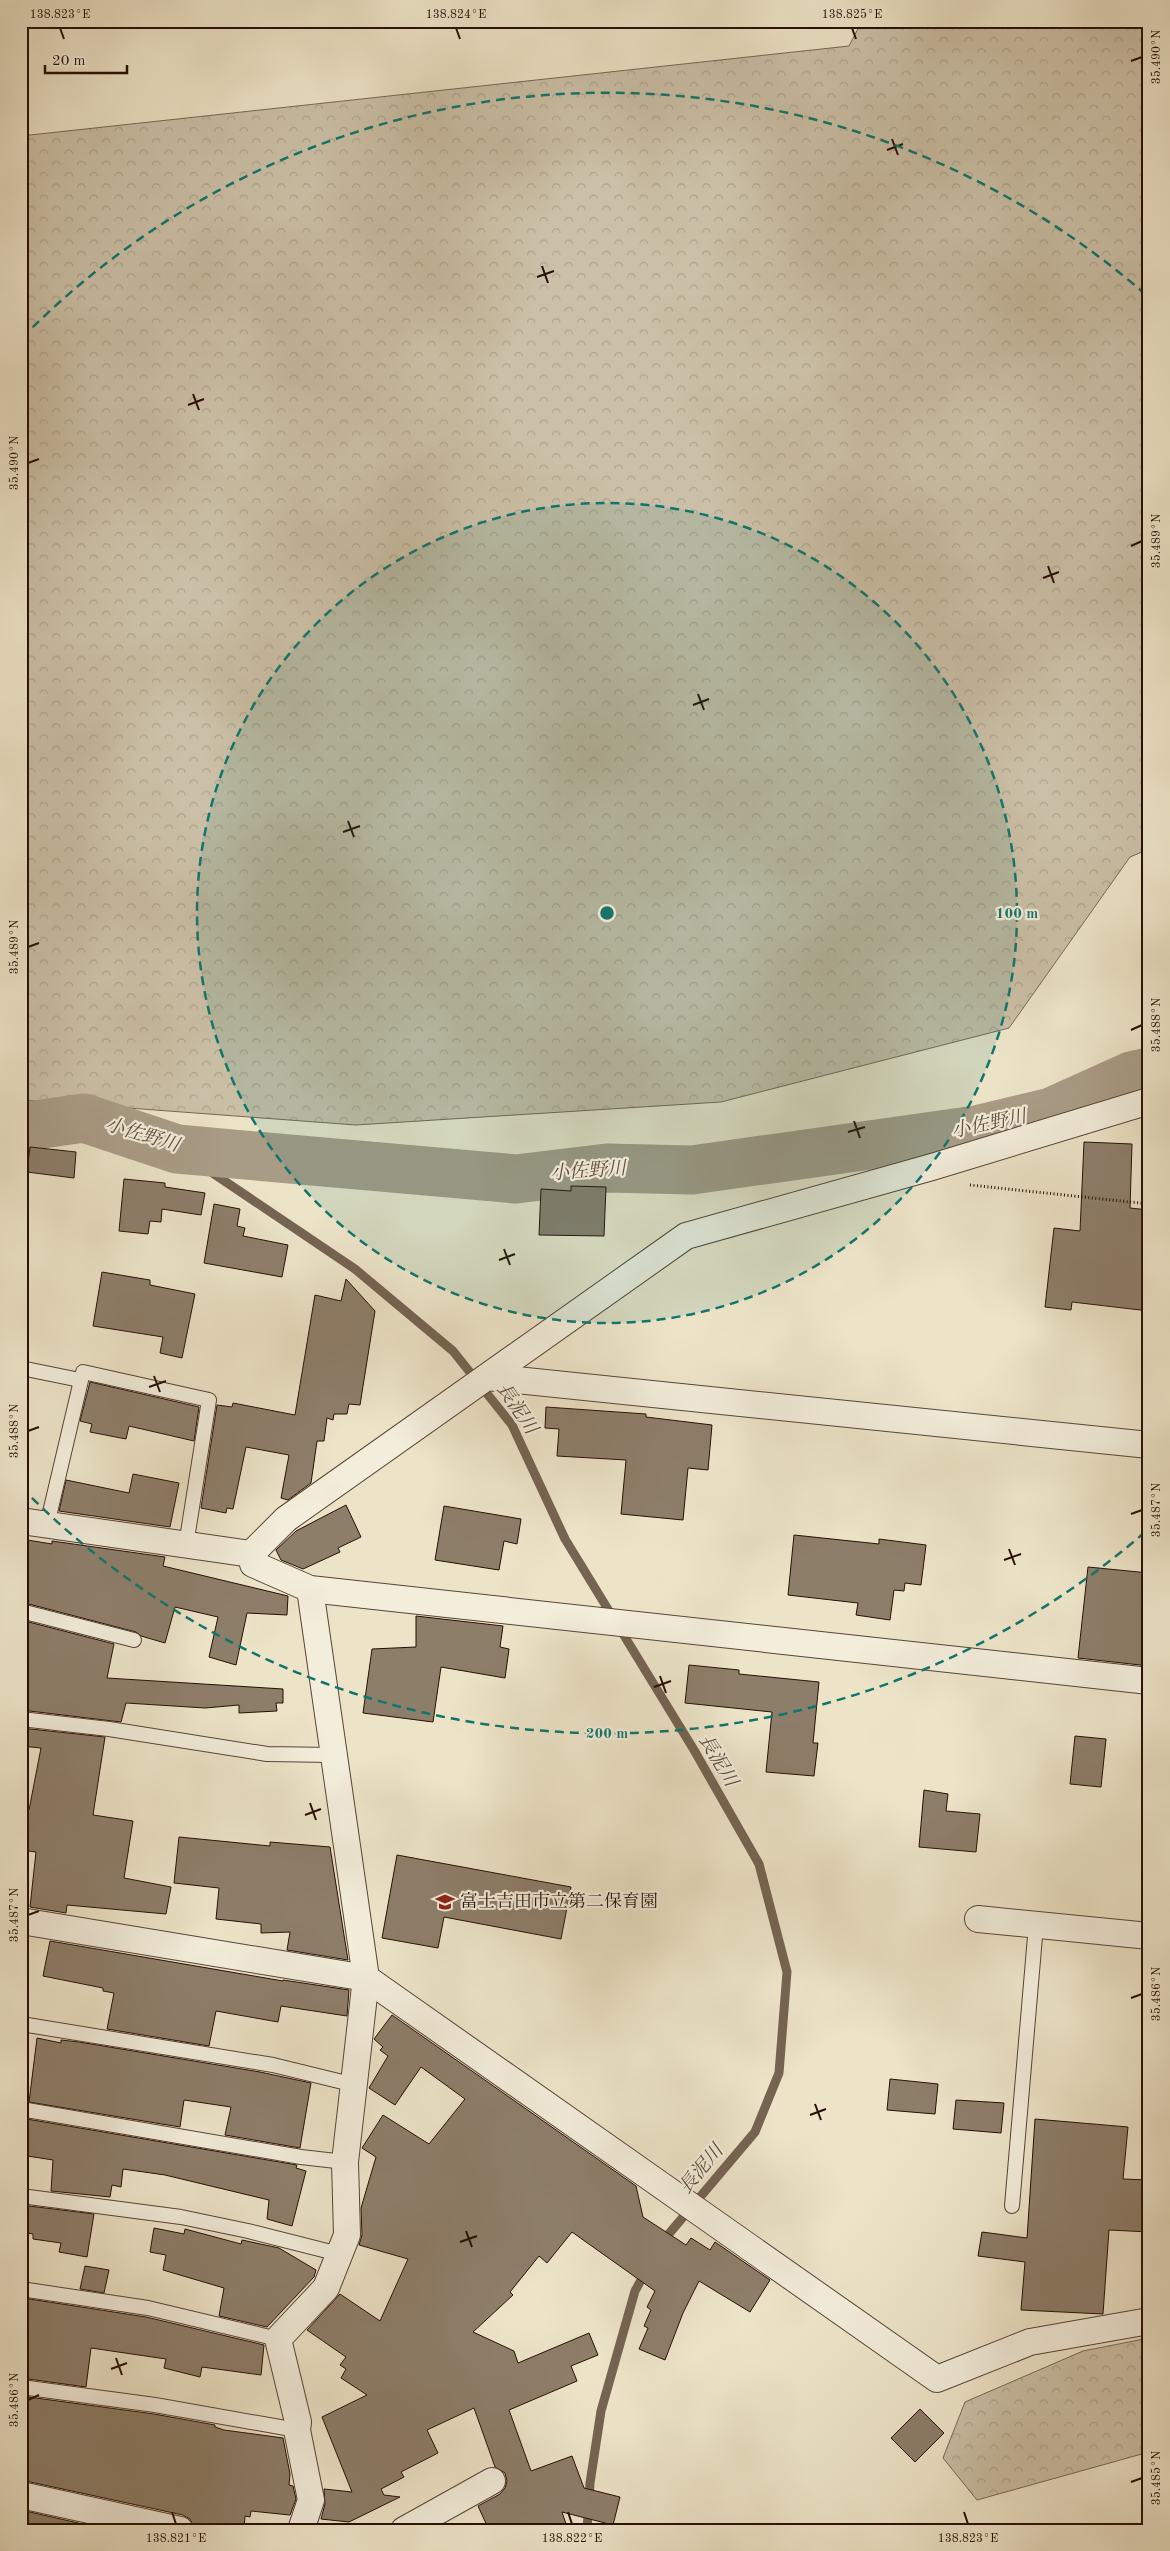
<svg xmlns="http://www.w3.org/2000/svg" width="1170" height="2551" viewBox="0 0 1170 2551" font-family="'Old Standard TT','Noto Serif JP',serif">
<style>
.forest{fill:url(#forest-crowns);stroke:#786856}
.lines{fill:none;stroke-linecap:round;stroke-linejoin:round}
.stream{stroke:#756452;stroke-width:9}
.river{stroke:#a99c86;stroke-width:49}
.building{fill:#8d7e6a;stroke:#260f05}
.service-casing{stroke:#584436;stroke-width:16}
.minor-casing{stroke:#584436;stroke-width:28}
.path{stroke:#260f05;stroke-width:3;stroke-dasharray:1 2.5;stroke-linecap:butt}
.service{stroke:#f3eddb;stroke-width:14}
.minor{stroke:#f3eddb;stroke-width:26}
.ticks{fill:none;stroke:#260f05;stroke-width:2}
.ring{fill:none;stroke:#0f766e;stroke-width:2.5;stroke-dasharray:9 6}
.labels{text-anchor:middle;dominant-baseline:central;stroke-width:4.5;stroke-linejoin:round;paint-order:stroke}
.poi-label{font-size:18px;fill:#260f05;stroke:#f3eddb;text-anchor:start}
.water-label{font-size:19px;font-style:italic;fill:#614e3f;stroke:#f3eddb}
.centre{fill:#0f766e;stroke:#f3eddb;stroke-width:2.5}
.ring-label{font-size:15px;text-anchor:middle;font-weight:bold;fill:#0f766e;stroke:#f3eddb;stroke-width:4.5;stroke-linejoin:round;paint-order:stroke}
.neatline{fill:none;stroke:#260f05;stroke-width:2}
.ticks-label{font-size:12px;text-anchor:middle;fill:#260f05}
</style>
<defs>
<pattern id="forest-crowns" width="20" height="18" patternUnits="userSpaceOnUse" patternTransform="scale(1.25)"><rect width="20" height="18" fill="#cbc0a7"/><path d="M2 6a3 3 0 1 1 6 0M12 15a3 3 0 1 1 6 0" fill="none" stroke="#aea48e"/></pattern>
</defs>
<rect width="100%" height="100%" fill="#ede4c8"/>
<filter id="stains"><feTurbulence type="fractalNoise" baseFrequency=".004" numOctaves="4"/><feColorMatrix values="0 0 0 0 .2 0 0 0 0 .09 0 0 0 0 .02 0 0 0 .5 -.17"/></filter>
<radialGradient id="worn" r=".72"><stop offset=".6" stop-color="#630" stop-opacity="0"/><stop offset="1" stop-color="#630" stop-opacity=".3"/></radialGradient>
<g class="forest">
<path d="M 862,21 L 1149,21 L 1149,849 L 1130,857 L 1009,1028 L 721,1102 L 356,1125 L 21,1100 L 21,136 L 849,46 Z"/>
<path d="M 1149,2338 L 1149,2452 L 977,2500 L 943,2458 L 965,2402 L 1083,2351 Z"/>
</g>
<g class="lines">
<g class="stream">
<path d="M 177,1149 L 355,1269 L 453,1351 L 512,1425 L 565,1539 L 694,1750 L 759,1864 L 787,1972 L 779,2073 L 755,2132 L 662,2242"/>
<path d="M 587,2530 L 590,2483 L 601,2411 L 635,2291 L 646,2271"/>
</g>
<path class="river" d="M 21,1127 L 84,1118 L 177,1149 L 516,1179 L 607,1168 L 692,1170 L 976,1130 L 1051,1112 L 1131,1076 L 1149,1072"/>
</g>
<g class="building">
<path d="M 1084,1142 L 1132,1144 L 1130,1208 L 1149,1210 L 1149,1311 L 1072,1302 L 1071,1310 L 1045,1307 L 1054,1228 L 1080,1231 Z"/>
<path d="M 30,1147 L 76,1152 L 74,1178 L 27,1172 Z"/>
<path d="M 124,1179 L 165,1183 L 165,1187 L 205,1193 L 201,1215 L 162,1209 L 161,1222 L 150,1221 L 148,1234 L 119,1231 Z"/>
<path d="M 571,1186 L 606,1187 L 604,1236 L 539,1235 L 541,1189 L 571,1191 Z"/>
<path d="M 214,1204 L 240,1209 L 237,1226 L 245,1228 L 243,1236 L 288,1245 L 282,1277 L 204,1263 Z"/>
<path d="M 102,1272 L 150,1280 L 150,1285 L 195,1294 L 182,1358 L 160,1353 L 163,1337 L 93,1326 Z"/>
<path d="M 346,1279 L 375,1311 L 360,1405 L 349,1404 L 347,1414 L 334,1414 L 333,1420 L 327,1418 L 324,1441 L 317,1441 L 311,1483 L 288,1500 L 281,1498 L 289,1455 L 246,1447 L 233,1509 L 227,1508 L 226,1513 L 201,1508 L 217,1405 L 232,1407 L 233,1403 L 295,1415 L 315,1295 L 341,1301 Z"/>
<path d="M 90,1382 L 199,1407 L 194,1441 L 129,1426 L 126,1439 L 90,1432 L 92,1424 L 80,1421 Z"/>
<path d="M 546,1407 L 646,1414 L 646,1417 L 712,1425 L 708,1470 L 688,1468 L 683,1520 L 621,1514 L 626,1460 L 557,1456 L 559,1429 L 545,1428 Z"/>
<path d="M 133,1474 L 179,1483 L 170,1527 L 59,1511 L 66,1480 L 129,1493 Z"/>
<path d="M 346,1505 L 361,1537 L 338,1548 L 340,1552 L 303,1569 L 281,1560 L 276,1550 L 296,1531 Z"/>
<path d="M 444,1506 L 521,1519 L 517,1544 L 504,1541 L 499,1570 L 435,1560 Z"/>
<path d="M 794,1535 L 879,1544 L 879,1539 L 926,1545 L 921,1585 L 905,1583 L 904,1591 L 894,1590 L 890,1620 L 856,1615 L 858,1603 L 788,1595 Z"/>
<path d="M 21,1539 L 52,1544 L 52,1541 L 165,1557 L 163,1566 L 288,1596 L 287,1615 L 247,1613 L 236,1665 L 209,1657 L 218,1617 L 175,1607 L 165,1643 L 141,1636 L 136,1632 L 21,1602 Z"/>
<path d="M 1088,1567 L 1149,1573 L 1149,1666 L 1078,1658 Z"/>
<path d="M 416,1616 L 503,1626 L 500,1647 L 509,1649 L 505,1678 L 441,1667 L 433,1722 L 363,1713 L 372,1649 L 416,1647 Z"/>
<path d="M 21,1620 L 114,1644 L 107,1678 L 283,1689 L 283,1703 L 276,1703 L 277,1711 L 239,1713 L 239,1705 L 205,1708 L 126,1703 L 121,1722 L 21,1710 Z"/>
<path d="M 689,1665 L 739,1670 L 739,1674 L 819,1682 L 813,1743 L 818,1743 L 814,1776 L 766,1772 L 772,1712 L 685,1703 Z"/>
<path d="M 21,1728 L 105,1737 L 93,1815 L 133,1821 L 124,1878 L 171,1887 L 166,1914 L 67,1905 L 66,1913 L 30,1907 L 36,1852 L 21,1850 L 21,1809 L 29,1810 L 41,1748 L 21,1746 Z"/>
<path d="M 1075,1736 L 1106,1739 L 1101,1787 L 1070,1784 Z"/>
<path d="M 924,1790 L 948,1794 L 946,1811 L 980,1814 L 976,1852 L 919,1847 Z"/>
<path d="M 179,1837 L 270,1846 L 270,1842 L 330,1847 L 348,1960 L 287,1950 L 290,1932 L 261,1933 L 261,1924 L 216,1919 L 219,1888 L 174,1883 Z"/>
<path d="M 397,1855 L 571,1887 L 561,1939 L 444,1917 L 438,1948 L 382,1938 Z"/>
<path d="M 50,1941 L 283,1981 L 283,1980 L 349,1990 L 347,2016 L 281,2006 L 278,2022 L 216,2011 L 209,2046 L 107,2029 L 114,1993 L 103,1991 L 103,1988 L 43,1976 Z"/>
<path d="M 392,2015 L 636,2186 L 643,2217 L 686,2245 L 691,2238 L 710,2250 L 715,2242 L 770,2280 L 750,2312 L 699,2281 L 683,2313 L 665,2360 L 639,2349 L 648,2328 L 644,2326 L 651,2310 L 647,2307 L 655,2291 L 572,2232 L 547,2263 L 539,2256 L 510,2292 L 513,2295 L 473,2332 L 514,2351 L 518,2363 L 589,2333 L 598,2355 L 571,2366 L 577,2381 L 509,2410 L 531,2471 L 572,2456 L 584,2488 L 620,2497 L 613,2525 L 562,2512 L 568,2530 L 489,2530 L 478,2506 L 500,2494 L 505,2488 L 507,2481 L 505,2473 L 495,2467 L 474,2408 L 427,2430 L 438,2453 L 401,2472 L 404,2477 L 381,2489 L 384,2495 L 400,2497 L 349,2522 L 321,2519 L 325,2504 L 324,2489 L 352,2492 L 322,2417 L 367,2395 L 341,2378 L 346,2369 L 340,2365 L 346,2357 L 307,2330 L 340,2294 L 380,2321 L 408,2259 L 359,2245 L 362,2235 L 361,2208 L 376,2157 L 362,2148 L 383,2115 L 429,2144 L 465,2099 L 421,2067 L 395,2105 L 369,2088 L 388,2056 L 380,2050 L 383,2047 L 374,2039 Z"/>
<path d="M 37,2038 L 61,2043 L 61,2040 L 79,2042 L 260,2072 L 311,2083 L 300,2148 L 225,2135 L 231,2107 L 184,2100 L 180,2127 L 29,2102 Z"/>
<path d="M 890,2079 L 938,2084 L 935,2114 L 887,2110 Z"/>
<path d="M 956,2100 L 1004,2103 L 1001,2133 L 953,2129 Z"/>
<path d="M 21,2118 L 297,2165 L 296,2168 L 306,2171 L 292,2226 L 267,2219 L 269,2200 L 165,2175 L 123,2169 L 121,2187 L 112,2185 L 110,2197 L 51,2191 L 53,2160 L 21,2155 Z"/>
<path d="M 1035,2119 L 1128,2127 L 1123,2179 L 1149,2180 L 1149,2232 L 1109,2230 L 1103,2314 L 1021,2310 L 1025,2262 L 978,2256 L 982,2232 L 1027,2238 Z"/>
<path d="M 21,2205 L 94,2214 L 87,2257 L 59,2252 L 61,2243 L 33,2239 L 33,2234 L 21,2232 Z"/>
<path d="M 154,2228 L 184,2234 L 185,2229 L 241,2244 L 242,2240 L 279,2248 L 316,2270 L 314,2277 L 267,2327 L 219,2316 L 224,2288 L 163,2270 L 166,2255 L 150,2252 Z"/>
<path d="M 85,2266 L 109,2270 L 104,2293 L 80,2289 Z"/>
<path d="M 23,2298 L 146,2317 L 264,2345 L 261,2375 L 202,2367 L 200,2377 L 164,2368 L 166,2359 L 91,2348 L 86,2387 L 21,2378 Z"/>
<path d="M 21,2396 L 154,2414 L 215,2425 L 215,2427 L 224,2430 L 283,2438 L 290,2474 L 289,2485 L 293,2486 L 296,2499 L 290,2515 L 251,2511 L 250,2517 L 245,2516 L 244,2530 L 195,2530 L 190,2519 L 183,2515 L 21,2480 Z"/>
<path d="M 920,2409 L 944,2433 L 915,2462 L 891,2438 Z"/>
<path d="M 21,2510 L 109,2530 L 21,2530 Z"/>
</g>
<g class="lines">
<g class="service-casing">
<g id="service">
<path d="M 21,1368 L 75,1379 L 79,1382"/>
<path d="M 47,1525 L 83,1372 L 209,1400 L 186,1545"/>
<path d="M 21,1611 L 134,1640"/>
<path d="M 21,1719 L 109,1729 L 267,1754 L 332,1755"/>
<path d="M 21,2024 L 273,2065 L 355,2085"/>
<path d="M 21,2109 L 301,2157 L 345,2162"/>
<path d="M 21,2196 L 181,2217 L 248,2231 L 339,2254"/>
<path d="M 1012,2206 L 1036,1925"/>
<path d="M 21,2289 L 148,2308 L 278,2339"/>
<path d="M 21,2387 L 155,2405 L 297,2430"/>
</g>
</g>
<g class="minor-casing">
<g id="minor">
<path d="M 487,1377 L 1149,1445"/>
<path d="M 21,1521 L 251,1554"/>
<path d="M 251,1554 L 286,1519 L 686,1236 L 932,1167 L 1149,1101"/>
<path d="M 251,1554 L 253,1564 L 310,1589 L 1149,1681"/>
<path d="M 978,1919 L 1149,1936"/>
<path d="M 21,1921 L 366,1978 L 937,2379 L 1030,2342 L 1149,2321"/>
<path d="M 21,2495 L 180,2530"/>
<path d="M 301,2530 L 311,2500 L 297,2430 L 298,2422 L 278,2339 L 326,2288 L 347,2235 L 345,2162 L 366,1978 L 310,1589"/>
<path d="M 404,2530 L 492,2481"/>
</g>
</g>
<path class="path" d="M 970,1185 L 1149,1204"/>
<use href="#service" class="service"/>
<use href="#minor" class="minor"/>
</g>
<path class="ticks" d="M 60,28 L 64,39M 456,28 L 460,39M 852,28 L 856,39M 1131,61 L 1142,57M 892,139 L 898,155M 887,150 L 903,144M 542,266 L 548,283M 537,277 L 554,271M 193,394 L 199,410M 188,405 L 204,399M 28,463 L 39,459M 1131,546 L 1142,541M 1048,566 L 1054,583M 1043,578 L 1059,572M 698,694 L 704,710M 693,705 L 709,699M 348,821 L 354,837M 343,832 L 360,826M 28,947 L 39,943M 1131,1030 L 1142,1025M 854,1121 L 860,1138M 848,1132 L 865,1127M 504,1249 L 510,1265M 499,1260 L 515,1254M 154,1376 L 160,1392M 149,1387 L 166,1381M 28,1431 L 39,1427M 1131,1514 L 1142,1510M 1009,1549 L 1015,1565M 1004,1560 L 1021,1554M 660,1676 L 666,1693M 654,1687 L 671,1681M 310,1803 L 316,1820M 305,1815 L 321,1809M 28,1915 L 39,1911M 1131,1998 L 1142,1994M 815,2104 L 821,2120M 810,2115 L 826,2109M 466,2231 L 472,2247M 460,2242 L 477,2236M 116,2358 L 122,2375M 111,2369 L 127,2363M 28,2400 L 39,2395M 1131,2482 L 1142,2478M 172,2512 L 176,2524M 568,2512 L 572,2524M 964,2512 L 968,2524"/>
<circle cx="607" cy="913" r="410" fill="#0f766e" fill-opacity=".12"/>
<g class="ring">
<circle cx="607" cy="913" r="410"/>
<path d="M1145 1532A820 820 0 0 1 22 1488M22 338A820 820 0 0 1 1145 294"/>
</g>
<defs>
<g id="school-bare" transform="scale(1.5)"><path d="M0-5L7-2L0 1L-7-2ZM-4 1L0 2.5L4 1V4Q0 6-4 4Z" fill="#8f2418" stroke="#f3eddb" stroke-width="2.5" paint-order="stroke"/></g>
</defs>
<g fill-rule="evenodd">
<use href="#school-bare" x="445" y="1902"/>
</g>
<g class="labels">
<g class="poi-label">
<text x="460" y="1902">富士吉田市立第二保育園</text>
</g>
<g class="water-label">
<text transform="translate(989 1125) rotate(-12)">小佐野川</text>
<text transform="translate(142 1136) rotate(17)">小佐野川</text>
<text transform="translate(588 1172) rotate(-4)">小佐野川</text>
<text transform="translate(516 1409) rotate(56)">長泥川</text>
<text transform="translate(717 1761) rotate(59)">長泥川</text>
<text transform="translate(702 2170) rotate(-50)">長泥川</text>
</g>
</g>
<circle cx="607" cy="913" r="8" class="centre"/>
<g class="ring-label">
<text x="1017" y="918">100 m</text>
<text x="607" y="1738">200 m</text>
</g>
<rect width="1170" height="2551" fill="none" stroke="#ede4c8" stroke-width="55"/>
<path d="M45 65v8h82v-8" fill="none" stroke="#260f05" stroke-width="2.5"/>
<text x="52" y="65" font-size="15" fill="#260f05" stroke="#f3eddb" stroke-width="4" paint-order="stroke">20 m</text>
<rect x="28" y="28" width="1114" height="2496" class="neatline"/>
<g class="ticks-label">
<text x="60" y="18">138.823°E</text>
<text x="456" y="18">138.824°E</text>
<text x="852" y="18">138.825°E</text>
<text transform="translate(1156 57) rotate(-90)" y="4">35.490°N</text>
<text transform="translate(14 463) rotate(-90)" y="4">35.490°N</text>
<text transform="translate(1156 541) rotate(-90)" y="4">35.489°N</text>
<text transform="translate(14 947) rotate(-90)" y="4">35.489°N</text>
<text transform="translate(1156 1025) rotate(-90)" y="4">35.488°N</text>
<text transform="translate(14 1431) rotate(-90)" y="4">35.488°N</text>
<text transform="translate(1156 1510) rotate(-90)" y="4">35.487°N</text>
<text transform="translate(14 1915) rotate(-90)" y="4">35.487°N</text>
<text transform="translate(1156 1994) rotate(-90)" y="4">35.486°N</text>
<text transform="translate(14 2400) rotate(-90)" y="4">35.486°N</text>
<text transform="translate(1156 2478) rotate(-90)" y="4">35.485°N</text>
<text x="176" y="2542">138.821°E</text>
<text x="572" y="2542">138.822°E</text>
<text x="968" y="2542">138.823°E</text>
</g>
<rect width="100%" height="100%" filter="url(#stains)"/>
<rect width="100%" height="100%" fill="url(#worn)"/>
</svg>
